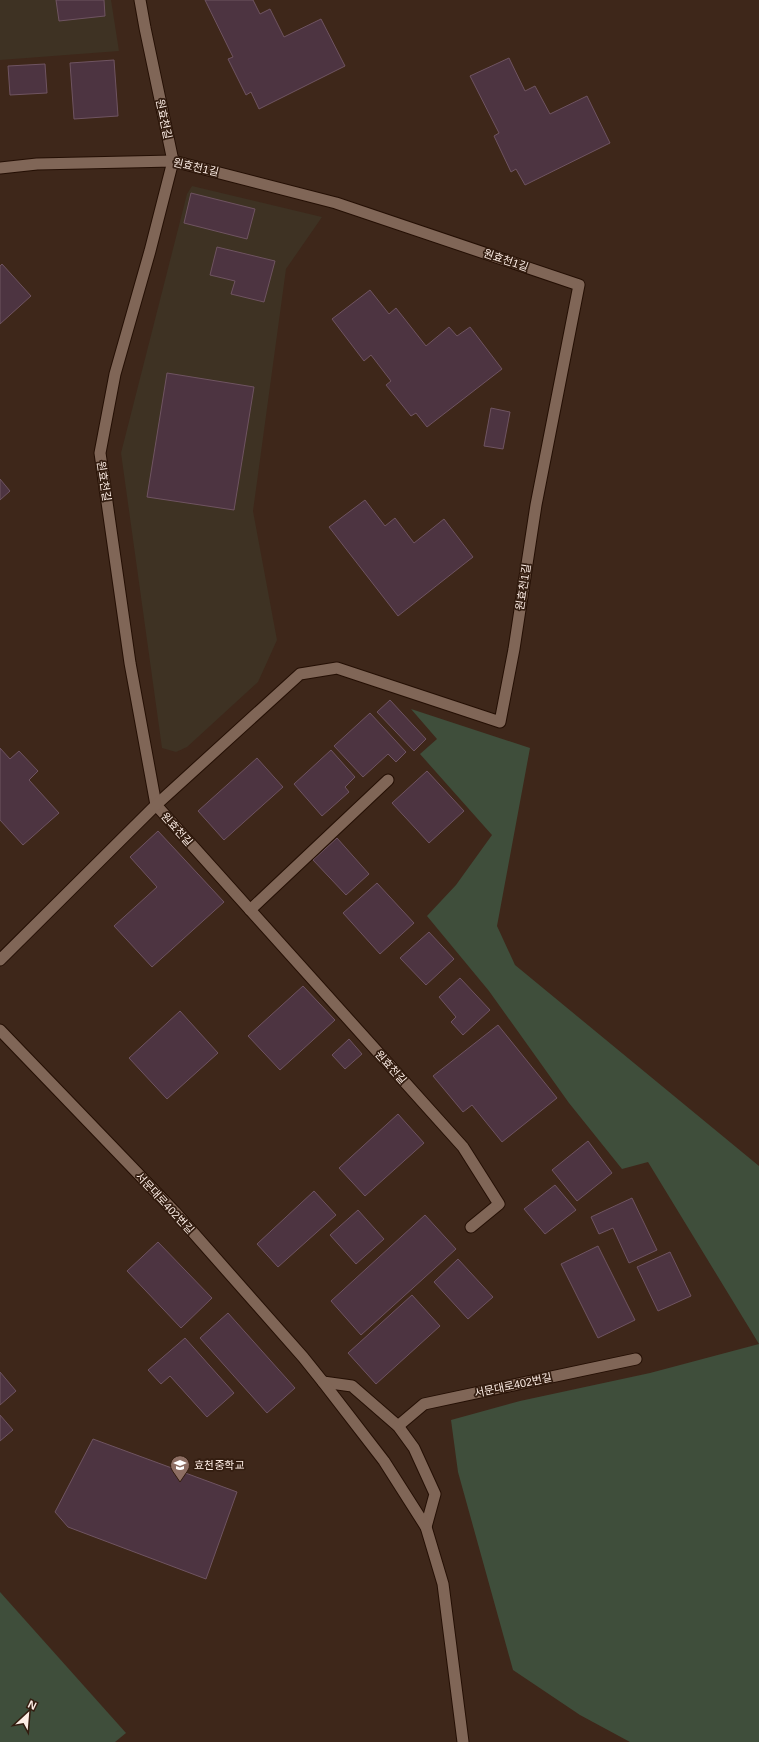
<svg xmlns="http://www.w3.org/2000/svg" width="759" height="1742" viewBox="0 0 759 1742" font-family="Arial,'Noto Sans KR',sans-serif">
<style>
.commercial{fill:#3e3223}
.green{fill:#3f4e3b}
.building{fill:#4d3441;stroke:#6f5461}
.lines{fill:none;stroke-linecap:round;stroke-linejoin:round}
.service-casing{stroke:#240f04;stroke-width:13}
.minor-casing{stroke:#240f04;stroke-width:13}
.service{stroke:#806657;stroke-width:11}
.minor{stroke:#806657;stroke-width:11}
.labels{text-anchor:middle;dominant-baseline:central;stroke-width:3.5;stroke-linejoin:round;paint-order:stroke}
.street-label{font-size:11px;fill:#fdede5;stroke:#331d10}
.poi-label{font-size:11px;fill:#fdede5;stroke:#331d10;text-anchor:start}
</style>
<rect width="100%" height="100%" fill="#3e271a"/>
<g class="commercial">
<path d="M 0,0 L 111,0 L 119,51 L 0,60 Z"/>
<path d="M 192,186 L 322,217 L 286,269 L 253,511 L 277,640 L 258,682 L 187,747 L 176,752 L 162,748 L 121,453 L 187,194 Z"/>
</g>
<g class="green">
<path d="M 411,709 L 530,748 L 497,926 L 515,965 L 759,1166 L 759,1742 L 630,1742 L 580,1715 L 513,1670 L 458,1472 L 451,1420 L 520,1401 L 650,1373 L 759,1344 L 648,1162 L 622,1169 L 569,1103 L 489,991 L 427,916 L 456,885 L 492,835 L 420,754 L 437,739 Z"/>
<path d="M 0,1592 L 126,1733 L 115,1742 L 0,1742 Z"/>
</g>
<g class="building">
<path d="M 56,0 L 104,0 L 105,16 L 59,21 Z"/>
<path d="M 205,0 L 253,0 L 260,14 L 270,9 L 284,37 L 321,19 L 345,66 L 259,109 L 251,92 L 246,95 L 228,59 L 233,57 Z"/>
<path d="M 509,58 L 525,91 L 535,86 L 550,114 L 587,96 L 610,143 L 525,185 L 516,169 L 511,172 L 494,136 L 499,133 L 470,76 Z"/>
<path d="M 114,60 L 118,116 L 74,119 L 70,63 Z"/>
<path d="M 45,64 L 47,93 L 10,95 L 8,66 Z"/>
<path d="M 191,193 L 255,209 L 247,239 L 184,223 Z"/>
<path d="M 217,247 L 275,261 L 264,302 L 231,294 L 235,281 L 210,275 Z"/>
<path d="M 2,264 L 31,296 L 0,324 L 0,266 Z"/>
<path d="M 370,290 L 389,314 L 396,308 L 426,346 L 449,327 L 457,336 L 470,327 L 502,369 L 427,427 L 416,413 L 411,416 L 386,385 L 391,381 L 371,355 L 364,361 L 332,319 Z"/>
<path d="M 167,373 L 254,387 L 234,510 L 147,497 Z"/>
<path d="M 491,408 L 510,412 L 503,449 L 484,446 Z"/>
<path d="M 0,479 L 10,491 L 0,500 Z"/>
<path d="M 365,500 L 385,526 L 395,518 L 414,543 L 444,519 L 473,557 L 398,616 L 329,527 Z"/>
<path d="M 390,700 L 426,739 L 414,751 L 377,712 Z"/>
<path d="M 370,713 L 406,752 L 396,762 L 388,754 L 363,777 L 334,746 Z"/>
<path d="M 0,748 L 10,759 L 19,751 L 38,771 L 29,780 L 59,813 L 23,845 L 0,820 Z"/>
<path d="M 331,750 L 355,777 L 345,787 L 349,792 L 322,816 L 294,784 Z"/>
<path d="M 257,758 L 283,787 L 224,840 L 198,811 Z"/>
<path d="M 427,771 L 464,811 L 429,843 L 392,803 Z"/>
<path d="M 158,831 L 224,902 L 152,967 L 114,926 L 157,887 L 130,857 Z"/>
<path d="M 337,838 L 369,874 L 346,895 L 313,860 Z"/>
<path d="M 377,883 L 414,923 L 380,954 L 343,913 Z"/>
<path d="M 429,932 L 454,959 L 426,985 L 400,958 Z"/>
<path d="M 460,978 L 490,1010 L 463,1035 L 451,1022 L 456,1017 L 439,997 Z"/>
<path d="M 303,986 L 335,1020 L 280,1070 L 248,1036 Z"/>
<path d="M 180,1011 L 218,1053 L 167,1099 L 129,1058 Z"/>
<path d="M 498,1025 L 557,1098 L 502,1142 L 472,1105 L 463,1112 L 433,1076 Z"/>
<path d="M 349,1039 L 362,1054 L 345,1069 L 332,1055 Z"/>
<path d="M 398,1114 L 424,1143 L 365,1196 L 339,1168 Z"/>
<path d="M 588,1141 L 612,1173 L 577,1201 L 552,1170 Z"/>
<path d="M 555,1185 L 576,1210 L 545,1234 L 524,1209 Z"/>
<path d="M 314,1191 L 336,1215 L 278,1267 L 257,1244 Z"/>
<path d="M 632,1198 L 657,1250 L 629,1263 L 613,1228 L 599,1234 L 591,1217 Z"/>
<path d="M 358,1210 L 384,1239 L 356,1264 L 330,1235 Z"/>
<path d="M 425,1215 L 456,1249 L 361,1335 L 331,1301 Z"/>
<path d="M 158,1242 L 212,1298 L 181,1328 L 127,1271 Z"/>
<path d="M 598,1246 L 635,1320 L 598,1338 L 561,1264 Z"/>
<path d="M 670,1252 L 691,1296 L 658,1311 L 637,1267 Z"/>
<path d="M 458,1259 L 493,1297 L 468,1319 L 434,1282 Z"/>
<path d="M 412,1295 L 440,1326 L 376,1384 L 348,1353 Z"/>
<path d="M 228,1313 L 295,1388 L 267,1413 L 200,1338 Z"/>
<path d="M 185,1338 L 234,1393 L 207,1417 L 170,1376 L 161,1384 L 148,1370 Z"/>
<path d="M 0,1372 L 16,1391 L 0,1405 Z"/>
<path d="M 0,1415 L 13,1430 L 0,1441 Z"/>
<path d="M 93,1439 L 237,1492 L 206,1579 L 68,1527 L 55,1512 Z"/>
</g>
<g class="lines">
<g class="service-casing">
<g id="service">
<path d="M 156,805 L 463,1147 L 499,1204 L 471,1227"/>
<path d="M 250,910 L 388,780"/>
<path d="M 323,1382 L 352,1386 L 398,1426 L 414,1448 L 435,1494 L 426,1527"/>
<path d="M 398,1426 L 424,1404 L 636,1359"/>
</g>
</g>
<g class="minor-casing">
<g id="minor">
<path d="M 140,0 L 145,28 L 173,161 L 150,251 L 115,374 L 100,453 L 130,663 L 156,805"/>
<path d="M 0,168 L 37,164 L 173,161 L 336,203 L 579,285 L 536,505 L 514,649 L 500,722 L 337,668 L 300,674 L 156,805 L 0,960"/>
<path d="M 0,1030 L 175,1212 L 303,1357 L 323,1382 L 384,1461 L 426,1527 L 443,1584 L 463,1742"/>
</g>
</g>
<use href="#service" class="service"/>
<use href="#minor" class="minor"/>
</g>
<defs>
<g id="school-pin" transform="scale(1)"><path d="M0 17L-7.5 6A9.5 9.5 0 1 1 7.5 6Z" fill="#8d6e63" stroke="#331d10"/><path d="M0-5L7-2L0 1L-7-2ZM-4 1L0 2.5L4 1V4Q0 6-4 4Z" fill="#fff"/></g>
</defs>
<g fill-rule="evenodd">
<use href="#school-pin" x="180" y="1465"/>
</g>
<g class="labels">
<g class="street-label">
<text transform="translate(164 119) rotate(78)">원효천길</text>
<text transform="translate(196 167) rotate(13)">원효천1길</text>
<text transform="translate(506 260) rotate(19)">원효천1길</text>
<text transform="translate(104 481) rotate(81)">원효천길</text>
<text transform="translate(523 587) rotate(-81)">원효천1길</text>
<text transform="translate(177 829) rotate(48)">원효천길</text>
<text transform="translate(391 1067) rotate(48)">원효천길</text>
<text transform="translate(165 1203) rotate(47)">서문대로402번길</text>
<text transform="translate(513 1385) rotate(-12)">서문대로402번길</text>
</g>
<g class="poi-label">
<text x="194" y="1465">효천중학교</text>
</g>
</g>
<g transform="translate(28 1714) rotate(26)" stroke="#331d10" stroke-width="3" paint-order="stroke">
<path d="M0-3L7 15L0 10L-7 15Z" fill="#fdede5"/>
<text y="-6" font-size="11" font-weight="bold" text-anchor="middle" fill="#fdede5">N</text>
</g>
</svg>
